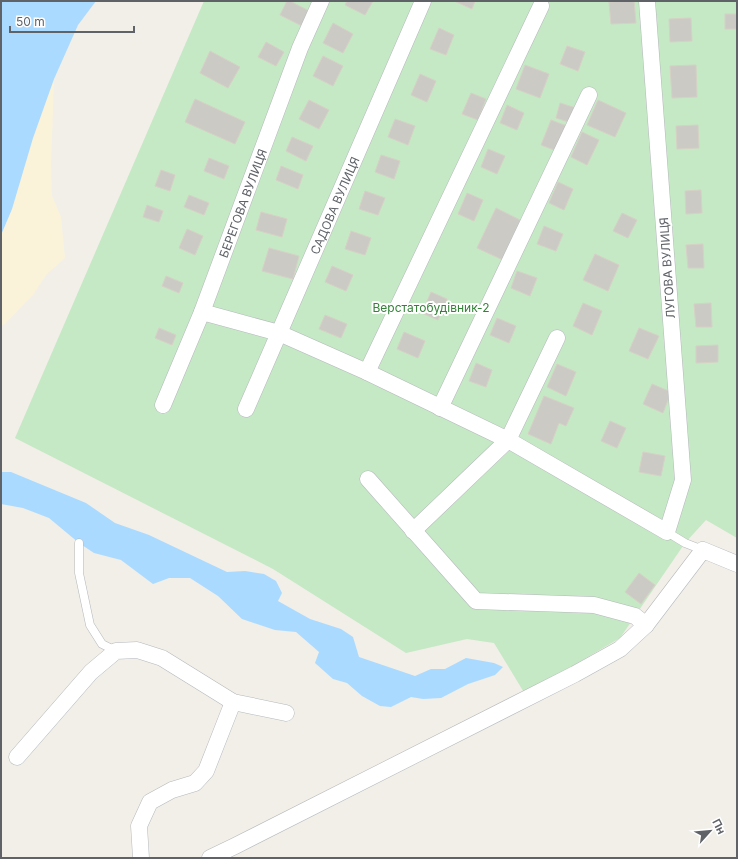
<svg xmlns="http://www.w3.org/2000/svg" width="738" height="859" viewBox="0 0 738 859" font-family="Inter,sans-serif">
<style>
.green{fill:#c5e8c5}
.sand{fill:#fbf3d9}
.water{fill:#aadaff}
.building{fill:#cccac5;stroke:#d6d1c6}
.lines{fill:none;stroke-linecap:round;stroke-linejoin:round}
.lane-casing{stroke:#b5b8bc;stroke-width:9}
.street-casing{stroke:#b5b8bc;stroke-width:17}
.lane{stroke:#fff;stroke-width:8}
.street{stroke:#fff;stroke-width:16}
.labels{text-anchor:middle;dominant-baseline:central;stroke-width:4;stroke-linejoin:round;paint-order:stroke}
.street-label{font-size:12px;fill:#5f6368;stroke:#fff}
.park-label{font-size:12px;fill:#348238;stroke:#fff}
</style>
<rect width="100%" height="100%" fill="#f1efe8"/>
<path class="green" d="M 204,1 L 737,1 L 737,538 L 706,520 L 685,543 L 620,638 L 525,694 L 494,643 L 467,639 L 406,653 L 273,569 L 15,438 Z"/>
<path class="sand" d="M 54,79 L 51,165 L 52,196 L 61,217 L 65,258 L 46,275 L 33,295 L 5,324 L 1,326 L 1,235 L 12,209 L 33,138 Z"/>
<g class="water">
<path d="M 1,1 L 96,1 L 78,25 L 54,79 L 33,138 L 12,209 L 1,235 Z"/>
<path d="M 1,472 L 11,472 L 86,503 L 115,523 L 149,535 L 227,572 L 245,571 L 264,574 L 276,581 L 282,593 L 278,601 L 310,619 L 341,629 L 353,637 L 359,657 L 415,676 L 431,669 L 445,669 L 466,658 L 494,663 L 503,667 L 495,675 L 468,684 L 441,698 L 423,699 L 411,697 L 391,707 L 380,706 L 362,696 L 347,683 L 333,679 L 315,663 L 319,652 L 296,632 L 275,630 L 242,619 L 218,596 L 190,578 L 169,578 L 153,584 L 121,560 L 94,553 L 79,543 L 49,518 L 23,508 L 1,504 Z"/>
</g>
<g class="building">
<path d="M 287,1 L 290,1 L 309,11 L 302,26 L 280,15 Z"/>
<path d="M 347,1 L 373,1 L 365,15 L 345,5 Z"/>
<path d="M 454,1 L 475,1 L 472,9 Z"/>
<path d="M 634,1 L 636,23 L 611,24 L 609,2 Z"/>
<rect x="725" y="14" width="12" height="15"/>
<path d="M 691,18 L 692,41 L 670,42 L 669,19 Z"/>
<path d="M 333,23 L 353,34 L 343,53 L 323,43 Z"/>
<path d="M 439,28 L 454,35 L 446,55 L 430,49 Z"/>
<path d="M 266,42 L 284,52 L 276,66 L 258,57 Z"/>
<path d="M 567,46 L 585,52 L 578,71 L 560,64 Z"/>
<path d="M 210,51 L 240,67 L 228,88 L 200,73 Z"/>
<path d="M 323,56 L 343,66 L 333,86 L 313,76 Z"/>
<path d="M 525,65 L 549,74 L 540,98 L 516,89 Z"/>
<path d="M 696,65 L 697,97 L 672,98 L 670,66 Z"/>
<path d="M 420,74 L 436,81 L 427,102 L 411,95 Z"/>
<path d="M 471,93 L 486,99 L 478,120 L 462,114 Z"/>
<path d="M 195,99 L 245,122 L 235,144 L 185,122 Z"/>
<path d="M 309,100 L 329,110 L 319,129 L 299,119 Z"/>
<path d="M 598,100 L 626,113 L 615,137 L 587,125 Z"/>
<path d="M 560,103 L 576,108 L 572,123 L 556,118 Z"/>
<path d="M 507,105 L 524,113 L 517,130 L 500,123 Z"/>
<path d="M 395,119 L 415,126 L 408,145 L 388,137 Z"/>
<path d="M 551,120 L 567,126 L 557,151 L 541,145 Z"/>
<path d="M 698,125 L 699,148 L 677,149 L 676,126 Z"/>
<path d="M 582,132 L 599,140 L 587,165 L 571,157 Z"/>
<path d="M 292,137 L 313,146 L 306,161 L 286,151 Z"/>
<path d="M 488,149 L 505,156 L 497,174 L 481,167 Z"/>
<path d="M 381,155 L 400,161 L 394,179 L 375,172 Z"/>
<path d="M 209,158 L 229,166 L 224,179 L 204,171 Z"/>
<path d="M 281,166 L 303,175 L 298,189 L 276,180 Z"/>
<path d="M 161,170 L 175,175 L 170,191 L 155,186 Z"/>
<path d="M 558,182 L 573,189 L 564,210 L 549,203 Z"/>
<path d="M 701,190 L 702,213 L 686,214 L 685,191 Z"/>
<path d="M 365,191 L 385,198 L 378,215 L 359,209 Z"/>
<path d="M 467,193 L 483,200 L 474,221 L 458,214 Z"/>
<path d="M 189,195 L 209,203 L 204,215 L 184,207 Z"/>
<path d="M 147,205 L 163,211 L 159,222 L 143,217 Z"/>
<path d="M 496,208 L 522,221 L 503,260 L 477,248 Z"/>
<path d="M 261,212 L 287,219 L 282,237 L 256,230 Z"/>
<path d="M 622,213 L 637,220 L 628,238 L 613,231 Z"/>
<path d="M 544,226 L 563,234 L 556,251 L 537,244 Z"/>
<path d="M 187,229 L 203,236 L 195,255 L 179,248 Z"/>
<path d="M 351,231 L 371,238 L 365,255 L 345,249 Z"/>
<path d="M 703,244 L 704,268 L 688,268 L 686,245 Z"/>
<path d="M 269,248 L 299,256 L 293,279 L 262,271 Z"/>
<path d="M 595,254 L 619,265 L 608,291 L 583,280 Z"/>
<path d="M 332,266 L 353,275 L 346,291 L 325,282 Z"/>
<path d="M 517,271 L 537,278 L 530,296 L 511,288 Z"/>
<path d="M 166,276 L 183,283 L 179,293 L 162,286 Z"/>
<path d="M 431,292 L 447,299 L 438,320 L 422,313 Z"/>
<path d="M 583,303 L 602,311 L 592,335 L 573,326 Z"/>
<path d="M 711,303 L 712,327 L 696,327 L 694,304 Z"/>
<path d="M 325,315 L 347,324 L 341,338 L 319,329 Z"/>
<path d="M 497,318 L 516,326 L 509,343 L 490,335 Z"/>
<path d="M 159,328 L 176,335 L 172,345 L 155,338 Z"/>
<path d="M 639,328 L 659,336 L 648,359 L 629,351 Z"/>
<path d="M 404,332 L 425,341 L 418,358 L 397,349 Z"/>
<path d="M 718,345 L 718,362 L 696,363 L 696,346 Z"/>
<path d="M 476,363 L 492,370 L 486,387 L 469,381 Z"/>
<path d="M 557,364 L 576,372 L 566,396 L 547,387 Z"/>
<path d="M 652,384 L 671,392 L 663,413 L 643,404 Z"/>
<path d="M 544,396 L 574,408 L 566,426 L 559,423 L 551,444 L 528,434 Z"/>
<path d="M 610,421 L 626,428 L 617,448 L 601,441 Z"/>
<path d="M 643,452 L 665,456 L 661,476 L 639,472 Z"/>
<path d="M 639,573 L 655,585 L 641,604 L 625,592 Z"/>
</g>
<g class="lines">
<g class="lane-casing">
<g id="lane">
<path d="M 667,532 L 685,543 L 703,550"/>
<path d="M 79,543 L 79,573 L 90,625 L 102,644 L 116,651"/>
</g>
</g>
<g class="street-casing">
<g id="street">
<path d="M 202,312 L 279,333 L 367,372 L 508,440 L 667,532 L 683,480 L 647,1"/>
<path d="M 367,372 L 541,6"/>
<path id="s1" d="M 163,405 L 202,312 L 300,48 L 321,1"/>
<path d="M 440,408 L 589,95"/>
<path id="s2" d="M 246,409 L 279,333 L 423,1"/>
<path d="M 368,479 L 476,601 L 594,605 L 635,616 L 646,625"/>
<path d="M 413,531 L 508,440 L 557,338"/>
<path d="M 17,757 L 91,672 L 116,651 L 137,650 L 162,658 L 233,702 L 286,713"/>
<path d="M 141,858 L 139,826 L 150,802 L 172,790 L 195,783 L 206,771 L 233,702"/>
<path d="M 210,858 L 235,846 L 575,674 L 620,649 L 646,625 L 703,550 L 737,564"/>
</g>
</g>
<use href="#lane" class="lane"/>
<use href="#street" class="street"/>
</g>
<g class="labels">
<g class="street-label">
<text stroke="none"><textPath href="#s1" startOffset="217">БЕРЕГОВА ВУЛИЦЯ</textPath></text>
<text stroke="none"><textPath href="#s2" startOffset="222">САДОВА ВУЛИЦЯ</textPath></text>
<text transform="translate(667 268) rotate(-94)">ЛУГОВА ВУЛИЦЯ</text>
</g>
<g class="park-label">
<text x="431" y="307">Верстатобудівник-2</text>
</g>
</g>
<rect width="738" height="859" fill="none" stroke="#5f6368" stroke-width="4"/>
<g transform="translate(710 831) rotate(63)" stroke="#ffffff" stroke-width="3" paint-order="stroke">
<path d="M0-3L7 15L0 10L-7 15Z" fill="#5f6368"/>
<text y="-6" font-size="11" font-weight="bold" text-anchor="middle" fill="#5f6368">Пн</text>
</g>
<path d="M10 26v6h124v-6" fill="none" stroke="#5f6368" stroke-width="2"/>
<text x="16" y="26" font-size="12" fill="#5f6368" stroke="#ffffff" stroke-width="3" paint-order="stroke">50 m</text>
</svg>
